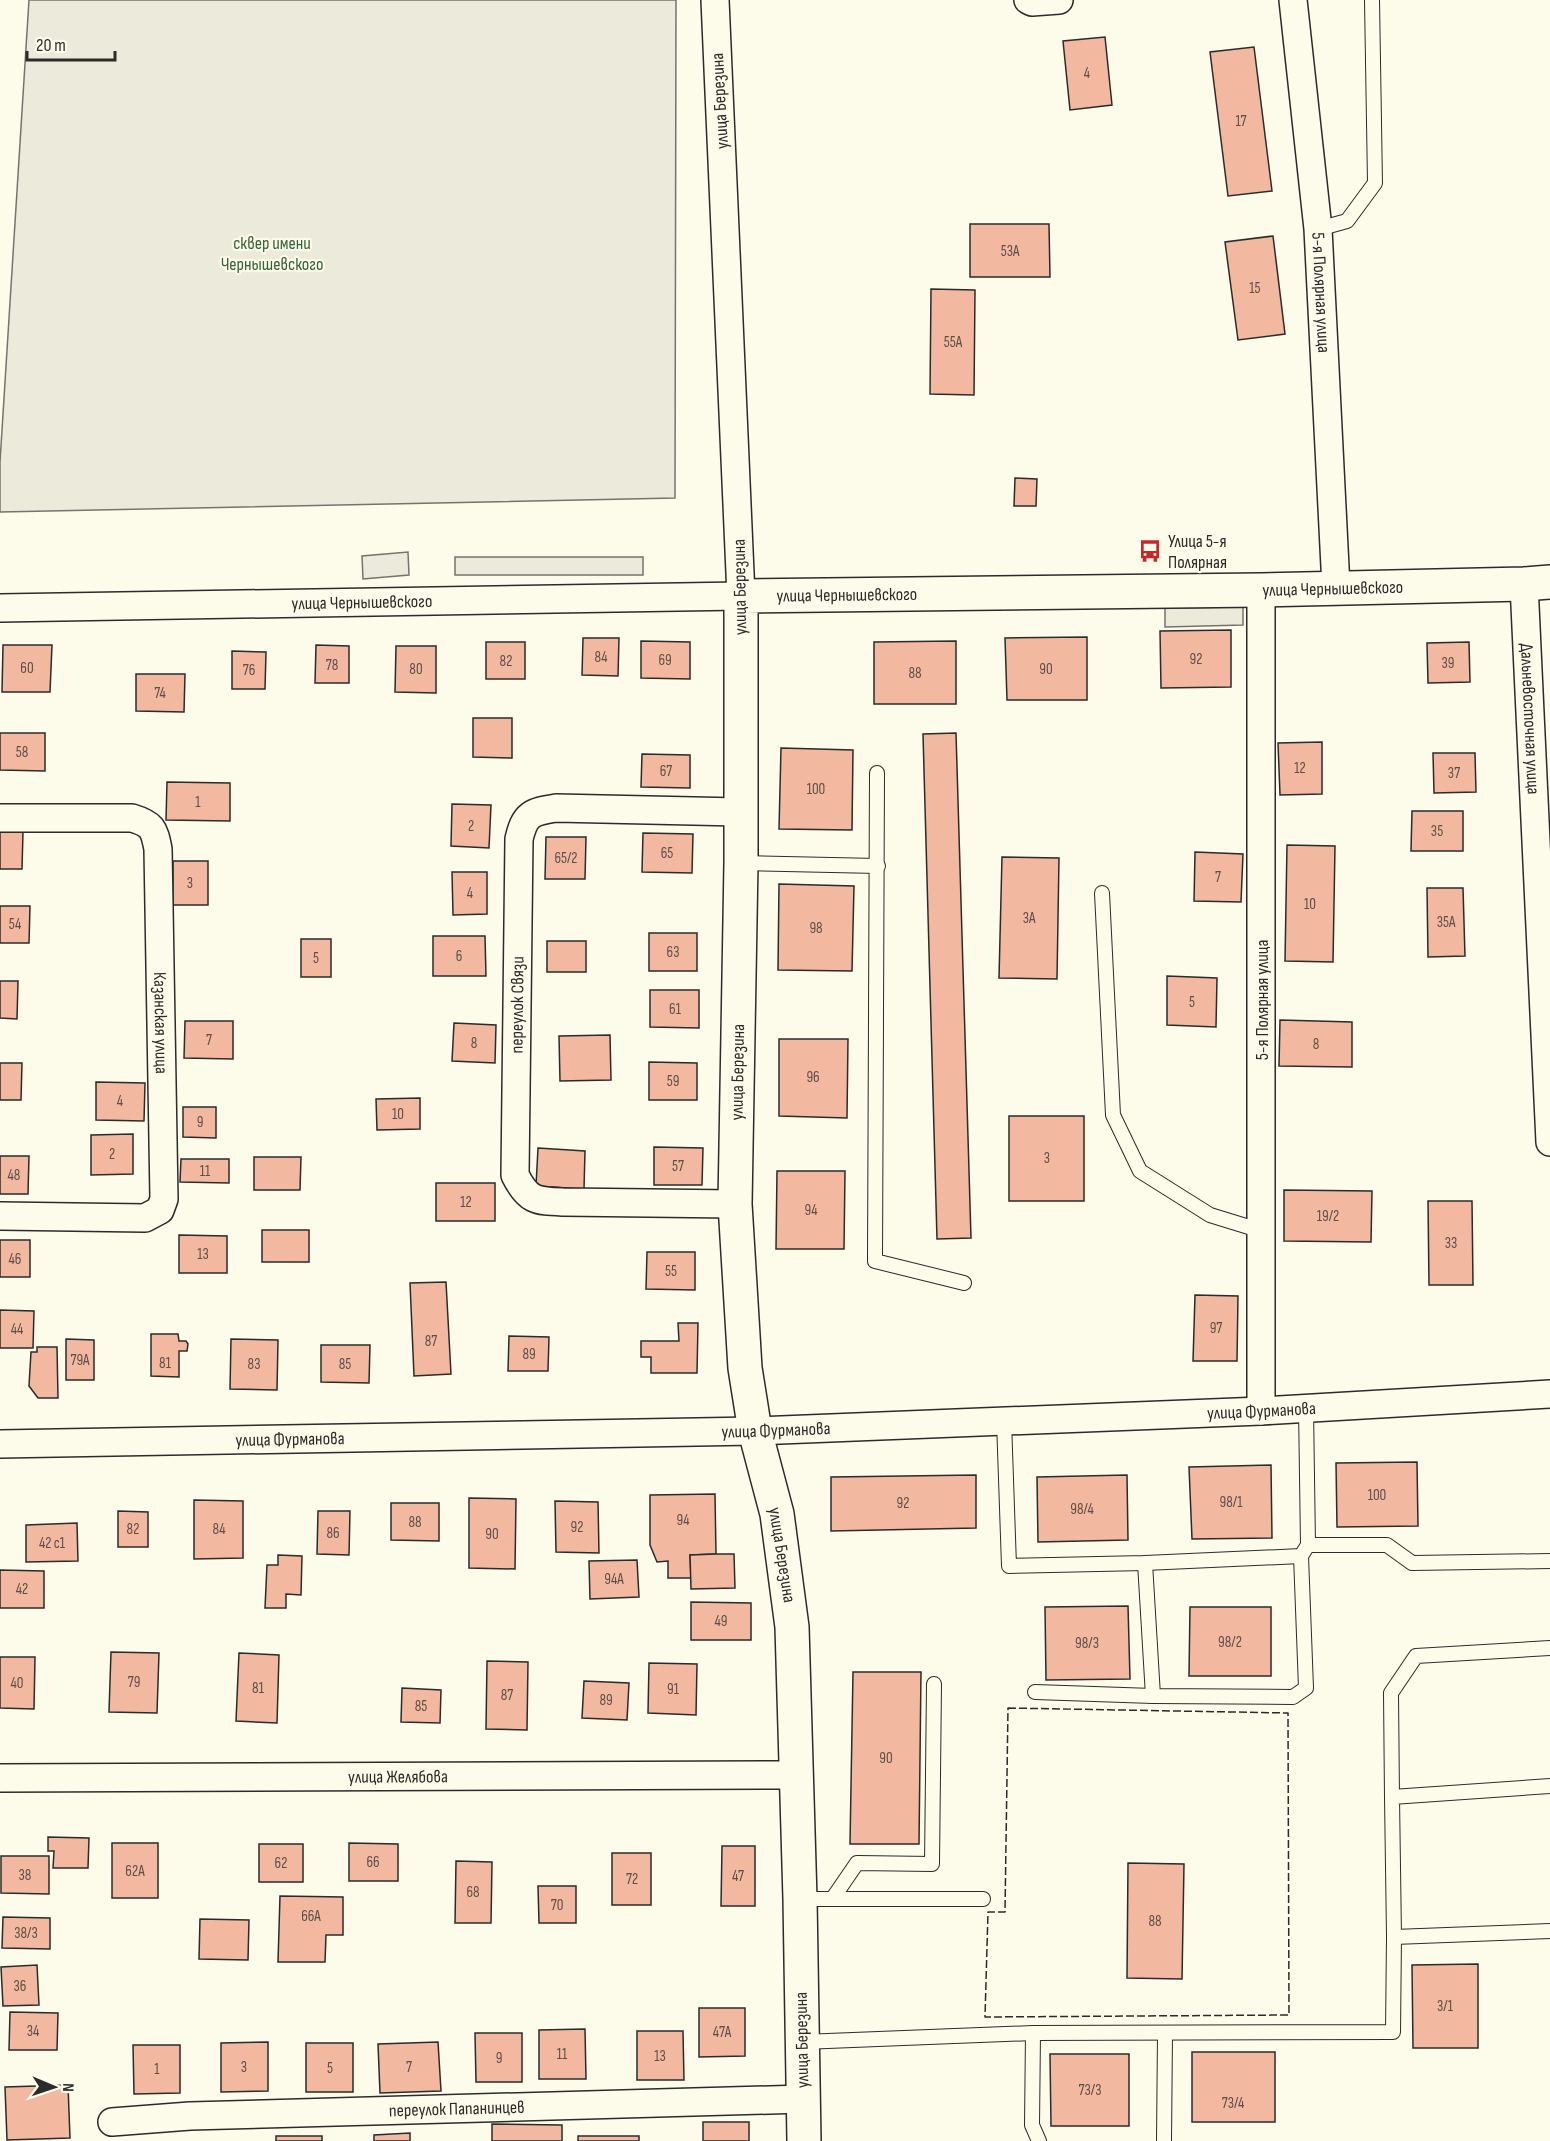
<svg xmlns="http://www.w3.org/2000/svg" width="1550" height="2141" viewBox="0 0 1550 2141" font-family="'Sofia Sans Condensed',sans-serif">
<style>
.green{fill:#ecebdb;stroke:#74746e;stroke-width:1.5}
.parking{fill:#eceadb;stroke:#74746e;stroke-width:1.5}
.building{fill:#f2b8a0;stroke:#2b2b2b;stroke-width:1.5}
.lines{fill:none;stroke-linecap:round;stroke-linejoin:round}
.service-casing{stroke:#2b2b2b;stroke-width:16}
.minor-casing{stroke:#2b2b2b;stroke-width:30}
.tertiary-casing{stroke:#2b2b2b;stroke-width:36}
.service{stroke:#fdfbea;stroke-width:14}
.minor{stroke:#fdfbea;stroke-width:27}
.tertiary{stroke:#fdfbea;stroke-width:33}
.fence{stroke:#2b2b2b;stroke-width:1.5;stroke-dasharray:8 3;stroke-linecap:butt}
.labels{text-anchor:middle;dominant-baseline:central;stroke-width:4.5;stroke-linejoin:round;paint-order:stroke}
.number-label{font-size:15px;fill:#5d4e48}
.street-label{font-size:18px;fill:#2b2b2b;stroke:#fdfbea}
.park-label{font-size:18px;fill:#34623c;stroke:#fdfbea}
.poi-label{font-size:18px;fill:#2b2b2b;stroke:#fdfbea;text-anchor:start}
</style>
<rect width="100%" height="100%" fill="#fdfbea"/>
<path class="green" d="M 29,0 L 676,0 L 675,498 L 0,512 L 0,462 Z"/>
<g class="parking">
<path d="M 408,552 L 409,575 L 363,579 L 362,556 Z"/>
<rect x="455" y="557" width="188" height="18"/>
<path d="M 1243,607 L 1243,625 L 1165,627 L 1165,608 Z"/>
</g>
<g class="building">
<path d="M 1105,37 L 1112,105 L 1070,110 L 1063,41 Z"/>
<path d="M 1254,47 L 1272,191 L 1228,196 L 1210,52 Z"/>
<path d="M 970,224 L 1049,224 L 1050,277 L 970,277 Z"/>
<path d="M 1273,236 L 1285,334 L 1238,340 L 1225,242 Z"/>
<path d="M 931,289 L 975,290 L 974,395 L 930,394 Z"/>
<path d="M 1015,478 L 1037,479 L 1036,506 L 1014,506 Z"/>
<path d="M 1231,630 L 1231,687 L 1161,688 L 1160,631 Z"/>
<path d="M 1087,637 L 1087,700 L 1007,700 L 1005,638 Z"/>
<path d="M 583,638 L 619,638 L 618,676 L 582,675 Z"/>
<path d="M 641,641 L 690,642 L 690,679 L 641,678 Z"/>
<path d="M 956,641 L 956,704 L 874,704 L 874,642 Z"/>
<rect x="486" y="642" width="39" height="37"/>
<path d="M 1469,642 L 1470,682 L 1428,683 L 1427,643 Z"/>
<path d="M 3,645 L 52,645 L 50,692 L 2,692 Z"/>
<path d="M 316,645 L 349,646 L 349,683 L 315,683 Z"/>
<path d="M 396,646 L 436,646 L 436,693 L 395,692 Z"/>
<path d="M 232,651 L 266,652 L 265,689 L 232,689 Z"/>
<path d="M 136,674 L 185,674 L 184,712 L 136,711 Z"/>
<path d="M 473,718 L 512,718 L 512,758 L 473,757 Z"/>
<path d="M 0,733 L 45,733 L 45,771 L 0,770 Z"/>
<path d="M 956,733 L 971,1238 L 937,1239 L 923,734 Z"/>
<path d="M 1322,742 L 1322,794 L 1280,795 L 1278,743 Z"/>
<path d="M 781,748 L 853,750 L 852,830 L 779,829 Z"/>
<path d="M 1433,753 L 1475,753 L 1476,792 L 1434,793 Z"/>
<path d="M 642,754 L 690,755 L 690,788 L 641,787 Z"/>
<path d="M 167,782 L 230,783 L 230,821 L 166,820 Z"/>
<path d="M 452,804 L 491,805 L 489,848 L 451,846 Z"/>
<path d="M 1412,811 L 1463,811 L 1463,851 L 1411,851 Z"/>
<path d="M 0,832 L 23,832 L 22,869 L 0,869 Z"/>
<path d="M 643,833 L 693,834 L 692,873 L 642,872 Z"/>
<path d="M 546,837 L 586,837 L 585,879 L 545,879 Z"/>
<path d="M 1287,845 L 1335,846 L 1333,962 L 1285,961 Z"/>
<path d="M 1195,852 L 1243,854 L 1241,902 L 1194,901 Z"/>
<path d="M 1002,857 L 1059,858 L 1057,979 L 999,978 Z"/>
<rect x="173" y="861" width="35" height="44"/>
<path d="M 452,872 L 487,872 L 487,914 L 453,915 Z"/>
<path d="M 779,884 L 854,886 L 852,971 L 778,970 Z"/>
<path d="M 1427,888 L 1463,888 L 1465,956 L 1428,957 Z"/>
<path d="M 0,906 L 30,906 L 29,943 L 0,943 Z"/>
<rect x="649" y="933" width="48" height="38"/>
<path d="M 433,936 L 485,936 L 486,976 L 433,976 Z"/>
<rect x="301" y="939" width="30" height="38"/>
<rect x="547" y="941" width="39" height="31"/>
<path d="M 1167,976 L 1217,978 L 1216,1027 L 1167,1025 Z"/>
<path d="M 0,981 L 18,981 L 17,1019 L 0,1018 Z"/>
<path d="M 650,990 L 699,990 L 699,1028 L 650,1027 Z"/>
<path d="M 1280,1020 L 1352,1022 L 1352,1067 L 1279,1066 Z"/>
<path d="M 185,1021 L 233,1021 L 233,1059 L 184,1058 Z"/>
<path d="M 454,1023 L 496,1025 L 495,1063 L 452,1061 Z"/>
<path d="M 610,1035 L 611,1080 L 560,1081 L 559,1036 Z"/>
<path d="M 779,1039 L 848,1039 L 847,1118 L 779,1116 Z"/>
<path d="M 649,1062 L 697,1063 L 697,1100 L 649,1100 Z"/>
<path d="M 0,1063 L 22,1063 L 21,1100 L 0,1100 Z"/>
<path d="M 96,1082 L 145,1083 L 144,1121 L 96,1120 Z"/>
<path d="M 420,1098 L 420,1129 L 377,1130 L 376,1099 Z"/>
<path d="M 183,1107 L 216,1107 L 216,1138 L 183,1137 Z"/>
<rect x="1009" y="1116" width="75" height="85"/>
<path d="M 133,1134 L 133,1174 L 91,1175 L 91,1135 Z"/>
<path d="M 654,1147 L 703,1148 L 702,1185 L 654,1185 Z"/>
<path d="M 538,1148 L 585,1151 L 584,1189 L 536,1186 Z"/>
<path d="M 0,1156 L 29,1156 L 28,1194 L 0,1194 Z"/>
<path d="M 254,1157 L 301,1157 L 300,1190 L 254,1190 Z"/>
<path d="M 181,1159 L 229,1159 L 229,1183 L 180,1182 Z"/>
<path d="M 777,1171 L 845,1171 L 844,1249 L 776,1249 Z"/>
<rect x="436" y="1183" width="59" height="38"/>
<path d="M 1284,1190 L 1372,1191 L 1371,1242 L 1284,1241 Z"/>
<path d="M 1428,1201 L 1472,1201 L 1473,1285 L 1429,1285 Z"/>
<rect x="262" y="1230" width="47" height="32"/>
<path d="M 179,1235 L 227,1236 L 227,1273 L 179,1273 Z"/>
<rect x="0" y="1240" width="30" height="37"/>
<path d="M 647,1252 L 695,1252 L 695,1290 L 646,1289 Z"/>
<path d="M 446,1282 L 451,1374 L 414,1376 L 410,1283 Z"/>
<path d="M 1195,1295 L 1238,1296 L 1237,1361 L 1193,1361 Z"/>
<path d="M 0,1310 L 34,1311 L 33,1348 L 0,1348 Z"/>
<path d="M 678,1323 L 698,1323 L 697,1373 L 651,1373 L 651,1357 L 641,1357 L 641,1341 L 679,1341 Z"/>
<path d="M 151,1334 L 178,1334 L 179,1341 L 186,1341 L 188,1344 L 187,1351 L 179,1351 L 179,1377 L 151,1376 Z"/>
<path d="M 509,1336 L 549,1337 L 548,1371 L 508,1371 Z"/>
<path d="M 66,1339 L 94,1340 L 94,1380 L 66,1380 Z"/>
<path d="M 231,1339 L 278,1340 L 277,1390 L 230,1389 Z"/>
<path d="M 321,1345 L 370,1345 L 369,1383 L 321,1382 Z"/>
<path d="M 37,1347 L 57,1347 L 58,1398 L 38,1398 L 29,1386 L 31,1352 L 37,1352 Z"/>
<path d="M 1417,1462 L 1418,1526 L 1337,1527 L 1336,1463 Z"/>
<path d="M 1271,1465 L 1272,1538 L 1192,1539 L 1189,1467 Z"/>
<path d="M 976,1475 L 976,1528 L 831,1531 L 831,1477 Z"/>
<path d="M 1127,1475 L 1128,1540 L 1038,1542 L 1037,1477 Z"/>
<path d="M 715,1494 L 716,1554 L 690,1555 L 691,1578 L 668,1578 L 668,1561 L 657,1562 L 650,1545 L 650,1495 Z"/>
<path d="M 469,1498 L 516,1499 L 515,1569 L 469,1568 Z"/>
<path d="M 194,1500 L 243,1501 L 243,1558 L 194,1559 Z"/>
<path d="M 555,1501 L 598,1502 L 599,1553 L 556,1552 Z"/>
<path d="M 391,1503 L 439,1503 L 439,1541 L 391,1540 Z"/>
<path d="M 118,1511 L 148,1512 L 148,1547 L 118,1547 Z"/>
<path d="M 318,1511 L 350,1511 L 349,1555 L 317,1554 Z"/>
<path d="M 77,1523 L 78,1561 L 26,1562 L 26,1525 Z"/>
<path d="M 716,1554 L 734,1554 L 735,1588 L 691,1589 L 690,1555 Z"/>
<path d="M 278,1555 L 302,1556 L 301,1595 L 286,1594 L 286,1608 L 265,1608 L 267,1565 L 278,1565 Z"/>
<path d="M 637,1560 L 639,1597 L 590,1599 L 589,1561 Z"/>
<path d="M 0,1570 L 44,1571 L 44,1608 L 0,1608 Z"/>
<path d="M 691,1602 L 751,1603 L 751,1640 L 691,1640 Z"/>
<path d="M 1128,1606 L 1130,1679 L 1046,1680 L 1045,1607 Z"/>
<path d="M 1190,1607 L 1271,1607 L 1271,1676 L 1189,1676 Z"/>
<path d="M 111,1652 L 159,1653 L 157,1713 L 109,1712 Z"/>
<path d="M 239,1653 L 279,1655 L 277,1723 L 236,1721 Z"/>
<path d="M 0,1657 L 35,1657 L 34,1709 L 0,1708 Z"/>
<path d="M 487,1661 L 528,1662 L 527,1730 L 486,1729 Z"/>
<path d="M 649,1663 L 697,1664 L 696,1715 L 648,1713 Z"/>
<path d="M 853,1672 L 921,1672 L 919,1844 L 850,1844 Z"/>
<path d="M 584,1681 L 629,1683 L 627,1720 L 582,1718 Z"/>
<path d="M 402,1688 L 441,1690 L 440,1723 L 401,1722 Z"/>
<path d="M 48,1837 L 89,1838 L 88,1868 L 53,1868 L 54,1851 L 48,1851 Z"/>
<rect x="112" y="1843" width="46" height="55"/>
<path d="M 349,1843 L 398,1844 L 398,1881 L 349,1881 Z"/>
<rect x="259" y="1844" width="44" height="38"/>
<path d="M 722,1846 L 755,1846 L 755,1906 L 721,1906 Z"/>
<rect x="612" y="1853" width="39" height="52"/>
<path d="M 1,1856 L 49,1856 L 49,1894 L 1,1893 Z"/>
<path d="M 456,1861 L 492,1862 L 491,1923 L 455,1923 Z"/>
<path d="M 1128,1863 L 1184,1864 L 1182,1979 L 1127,1978 Z"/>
<path d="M 538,1886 L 576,1886 L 576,1923 L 539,1923 Z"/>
<path d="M 280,1896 L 343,1897 L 343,1935 L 326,1935 L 325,1962 L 278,1962 Z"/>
<path d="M 3,1917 L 50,1918 L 50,1949 L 2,1948 Z"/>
<path d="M 200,1919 L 249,1920 L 248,1960 L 199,1959 Z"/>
<path d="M 1478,1964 L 1478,2048 L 1413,2048 L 1412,1965 Z"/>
<path d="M 37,1965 L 39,2005 L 3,2006 L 1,1967 Z"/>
<path d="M 699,2008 L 745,2008 L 745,2056 L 699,2057 Z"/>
<path d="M 10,2012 L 58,2013 L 57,2050 L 9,2050 Z"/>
<path d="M 585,2029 L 586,2079 L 539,2079 L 539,2030 Z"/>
<path d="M 637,2031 L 683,2031 L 684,2080 L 637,2080 Z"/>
<path d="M 475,2033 L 522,2033 L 522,2082 L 476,2082 Z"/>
<path d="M 268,2042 L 268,2091 L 221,2092 L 221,2043 Z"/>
<path d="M 438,2042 L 441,2091 L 380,2093 L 378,2044 Z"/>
<rect x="306" y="2043" width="47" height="49"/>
<path d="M 133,2045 L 180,2045 L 180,2093 L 134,2094 Z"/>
<rect x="1192" y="2052" width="83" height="70"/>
<path d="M 1050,2054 L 1129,2054 L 1129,2126 L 1051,2126 Z"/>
<path d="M 68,2085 L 70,2138 L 7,2140 L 5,2087 Z"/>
<rect x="703" y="2122" width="46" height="19"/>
<path d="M 492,2124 L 562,2125 L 562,2141 L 492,2141 Z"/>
<path d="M 410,2133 L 410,2141 L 374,2141 L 374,2135 Z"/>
<rect x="276" y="2136" width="46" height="5"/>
<rect x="578" y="2136" width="61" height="5"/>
</g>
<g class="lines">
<g class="service-casing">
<g id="service">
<path d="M 1318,229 L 1347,221 L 1375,183 L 1372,0"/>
<path d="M 877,773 L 875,1261 L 964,1283"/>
<path d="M 741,863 L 878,866"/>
<path d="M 1102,893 L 1113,1115 L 1140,1171 L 1210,1215 L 1262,1231"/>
<path d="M 1306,1408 L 1308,1545 L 1387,1545 L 1412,1563 L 1550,1561"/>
<path d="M 1004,1421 L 1009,1566 L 1145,1563 L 1301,1556 L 1308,1545"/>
<path d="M 1145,1563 L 1153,1696 L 1293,1697 L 1306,1688 L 1301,1556"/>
<path d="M 1035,1692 L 1153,1696"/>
<path d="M 1392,1797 L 1391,1693 L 1416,1656 L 1550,1648"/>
<path d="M 833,1898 L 857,1863 L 932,1864 L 934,1684"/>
<path d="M 800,1899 L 983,1899"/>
<path d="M 1394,1937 L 1392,1797 L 1550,1786"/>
<path d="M 1033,2033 L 1032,2125 L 1039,2141"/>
<path d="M 802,2042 L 1033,2033 L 1393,2032 L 1394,1937 L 1550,1931"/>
<path d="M 1164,2141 L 1165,2033"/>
</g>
</g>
<g class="minor-casing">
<g id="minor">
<path d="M 1028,0 L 1032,2 L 1059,0"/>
<path id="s1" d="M 1293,0 L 1318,229 L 1336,587"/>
<path id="s2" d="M 1524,584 L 1550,1142"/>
<path id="s3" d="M 0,608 L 741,596 L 715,0"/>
<path id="s4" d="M 0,818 L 132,818 C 152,824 154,828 158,849 L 164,1199 L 160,1210 L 145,1218 L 0,1216"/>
<path id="s5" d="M 735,1204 L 563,1202 C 536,1201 528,1201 515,1175 L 519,839 C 525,814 531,812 556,808 L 739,812"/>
<path d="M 1261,1411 L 1261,590"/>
<path id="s6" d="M 0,1444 L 755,1431 L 1261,1411 L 1550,1394"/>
<path id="s7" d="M 0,1778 L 795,1775"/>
<path id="s8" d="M 112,2122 L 190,2116 L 803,2099"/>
</g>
</g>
<g class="tertiary-casing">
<g id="tertiary">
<path id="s9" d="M 804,2141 L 800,1899 L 792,1627 L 777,1514 L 755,1431 L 745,1368 L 735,1204 L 741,863 L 741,596 L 1261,590 L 1524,584 L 1550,582"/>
</g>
</g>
<use href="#service" class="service"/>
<use href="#minor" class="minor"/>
<use href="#tertiary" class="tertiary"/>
<path class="fence" d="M 1008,1708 L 1288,1713 L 1289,2015 L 985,2017 L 988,1912 L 1005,1912 Z"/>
</g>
<defs>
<g id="bus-bare" transform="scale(1.8)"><path d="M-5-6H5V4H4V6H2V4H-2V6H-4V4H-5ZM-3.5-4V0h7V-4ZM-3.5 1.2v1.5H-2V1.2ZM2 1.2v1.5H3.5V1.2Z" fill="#c62828" stroke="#fdfbea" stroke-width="2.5" paint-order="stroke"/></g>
</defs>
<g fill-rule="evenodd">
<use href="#bus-bare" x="1150" y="551"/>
</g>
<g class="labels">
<g class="number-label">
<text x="1087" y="73">4</text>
<text x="1241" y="121">17</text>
<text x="1010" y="251">53А</text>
<text x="1255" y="288">15</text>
<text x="953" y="342">55А</text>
<text x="601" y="657">84</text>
<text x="1196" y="659">92</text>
<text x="665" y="660">69</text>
<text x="506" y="661">82</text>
<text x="1448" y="663">39</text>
<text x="332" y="665">78</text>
<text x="27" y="668">60</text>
<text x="416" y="669">80</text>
<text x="1046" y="669">90</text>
<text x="249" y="670">76</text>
<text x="915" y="673">88</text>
<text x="160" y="693">74</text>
<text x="22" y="752">58</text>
<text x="1300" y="768">12</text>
<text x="666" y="771">67</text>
<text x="1454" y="773">37</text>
<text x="816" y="789">100</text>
<text x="198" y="802">1</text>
<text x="471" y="826">2</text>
<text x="1437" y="831">35</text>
<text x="667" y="853">65</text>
<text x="566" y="858">65/2</text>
<text x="1218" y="877">7</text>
<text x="190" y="883">3</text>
<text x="470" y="893">4</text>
<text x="1310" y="904">10</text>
<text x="1029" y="918">3А</text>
<text x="1446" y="922">35А</text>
<text x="15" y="924">54</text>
<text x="816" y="928">98</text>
<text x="673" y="952">63</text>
<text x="459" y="956">6</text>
<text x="316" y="958">5</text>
<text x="1192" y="1002">5</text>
<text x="675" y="1009">61</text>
<text x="209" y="1040">7</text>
<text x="474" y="1043">8</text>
<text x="1316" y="1044">8</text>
<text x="813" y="1077">96</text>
<text x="673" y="1081">59</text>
<text x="120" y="1101">4</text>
<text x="398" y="1114">10</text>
<text x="200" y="1122">9</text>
<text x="112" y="1154">2</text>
<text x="1047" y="1158">3</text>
<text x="678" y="1166">57</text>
<text x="205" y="1171">11</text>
<text x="14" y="1175">48</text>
<text x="466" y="1202">12</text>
<text x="811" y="1210">94</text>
<text x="1328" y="1216">19/2</text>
<text x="1451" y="1243">33</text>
<text x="203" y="1254">13</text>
<text x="15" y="1259">46</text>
<text x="671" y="1271">55</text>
<text x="1216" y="1328">97</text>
<text x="17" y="1329">44</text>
<text x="431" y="1341">87</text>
<text x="529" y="1354">89</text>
<text x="80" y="1360">79А</text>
<text x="165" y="1363">81</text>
<text x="254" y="1364">83</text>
<text x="345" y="1364">85</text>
<text x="1377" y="1495">100</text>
<text x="1231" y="1502">98/1</text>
<text x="903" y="1503">92</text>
<text x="1082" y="1509">98/4</text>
<text x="683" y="1520">94</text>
<text x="415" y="1522">88</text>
<text x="577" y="1527">92</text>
<text x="133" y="1529">82</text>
<text x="219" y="1529">84</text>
<text x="333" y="1533">86</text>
<text x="492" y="1534">90</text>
<text x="52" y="1543">42 с1</text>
<text x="614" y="1579">94А</text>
<text x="22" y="1589">42</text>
<text x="721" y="1621">49</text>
<text x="1230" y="1642">98/2</text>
<text x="1087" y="1643">98/3</text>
<text x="134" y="1682">79</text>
<text x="17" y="1683">40</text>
<text x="258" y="1688">81</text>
<text x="673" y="1689">91</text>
<text x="507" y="1695">87</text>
<text x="606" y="1700">89</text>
<text x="421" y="1706">85</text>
<text x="886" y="1758">90</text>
<text x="373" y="1862">66</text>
<text x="281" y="1863">62</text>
<text x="135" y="1871">62А</text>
<text x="25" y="1875">38</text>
<text x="738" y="1876">47</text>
<text x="632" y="1879">72</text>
<text x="473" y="1892">68</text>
<text x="557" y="1905">70</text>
<text x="311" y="1916">66А</text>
<text x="1155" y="1921">88</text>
<text x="26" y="1933">38/3</text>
<text x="20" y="1986">36</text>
<text x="1445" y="2006">3/1</text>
<text x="33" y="2031">34</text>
<text x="722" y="2032">47А</text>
<text x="562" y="2054">11</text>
<text x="660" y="2056">13</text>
<text x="499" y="2058">9</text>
<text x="244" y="2067">3</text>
<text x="409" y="2067">7</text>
<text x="330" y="2068">5</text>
<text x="157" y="2069">1</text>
<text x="1090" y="2090">73/3</text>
<text x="1233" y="2103">73/4</text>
</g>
<g class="street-label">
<text transform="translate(720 101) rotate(-93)">улица Березина</text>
<text stroke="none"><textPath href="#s1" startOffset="294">5-я Полярная улица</textPath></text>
<text transform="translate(740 587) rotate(-91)">улица Березина</text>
<text stroke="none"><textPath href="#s9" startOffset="2142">улица Чернышевского</textPath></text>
<text stroke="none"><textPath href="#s9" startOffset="1656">улица Чернышевского</textPath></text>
<text stroke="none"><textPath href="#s3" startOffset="362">улица Чернышевского</textPath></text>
<text stroke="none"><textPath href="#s2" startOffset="135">Дальневосточная улица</textPath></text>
<text transform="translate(1262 1000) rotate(-90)">5-я Полярная улица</text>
<text stroke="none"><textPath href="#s5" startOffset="402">переулок Связи</textPath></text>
<text stroke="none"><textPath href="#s4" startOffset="350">Казанская улица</textPath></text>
<text stroke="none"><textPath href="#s9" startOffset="1074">улица Березина</textPath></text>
<text stroke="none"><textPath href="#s6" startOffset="1262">улица Фурманова</textPath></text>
<text stroke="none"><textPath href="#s6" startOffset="776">улица Фурманова</textPath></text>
<text stroke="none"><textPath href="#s6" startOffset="290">улица Фурманова</textPath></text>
<text transform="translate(782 1555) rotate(81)">улица Березина</text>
<text stroke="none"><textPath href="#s7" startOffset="398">улица Желябова</textPath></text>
<text transform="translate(802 2040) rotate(-91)">улица Березина</text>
<text stroke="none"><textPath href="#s8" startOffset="345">переулок Папанинцев</textPath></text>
</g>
<g class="park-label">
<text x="272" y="243">сквер имени<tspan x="272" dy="21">Чернышевского</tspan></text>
</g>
<g class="poi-label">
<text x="1168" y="541">Улица 5-я<tspan x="1168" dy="21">Полярная</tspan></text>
</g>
</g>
<g transform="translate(54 2087) rotate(92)" stroke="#fdfbea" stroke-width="4.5" paint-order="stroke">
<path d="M0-4.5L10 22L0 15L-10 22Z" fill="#2b2b2b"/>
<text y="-9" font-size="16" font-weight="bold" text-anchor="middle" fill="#2b2b2b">N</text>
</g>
<path d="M27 51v9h88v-9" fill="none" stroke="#2b2b2b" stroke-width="3"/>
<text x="36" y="51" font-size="18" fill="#2b2b2b" stroke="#fdfbea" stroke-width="4.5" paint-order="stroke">20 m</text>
</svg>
